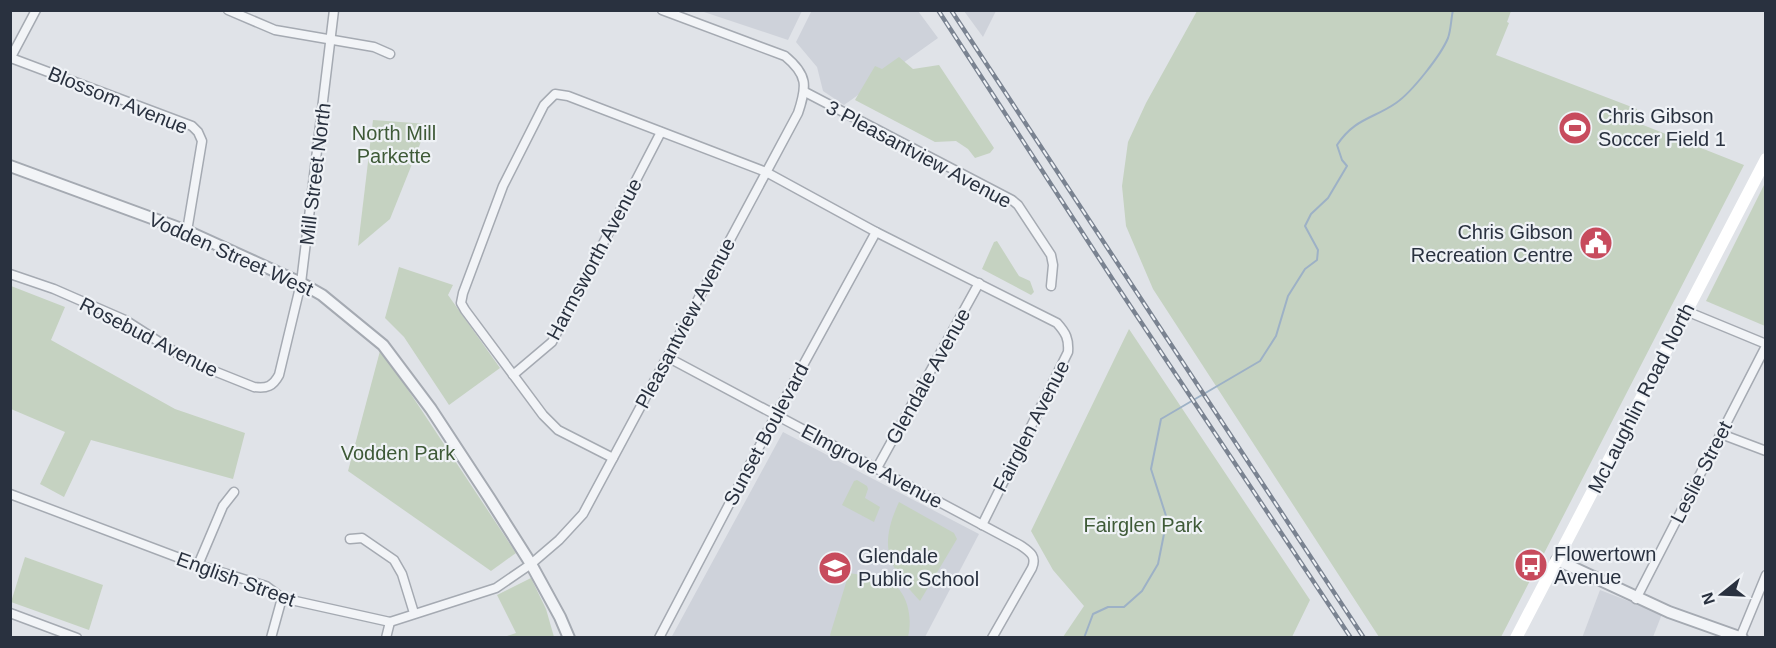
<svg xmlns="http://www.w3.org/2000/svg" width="1776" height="648" viewBox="0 0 1776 648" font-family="Arial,sans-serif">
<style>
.built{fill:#ced2da}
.green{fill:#c5d2c1}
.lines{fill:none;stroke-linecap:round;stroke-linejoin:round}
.stream{stroke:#9db1c6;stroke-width:2}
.minor-casing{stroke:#a5aab2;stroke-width:11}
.tertiary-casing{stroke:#a5aab2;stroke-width:14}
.minor{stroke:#f2f4f7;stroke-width:8}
.tertiary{stroke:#f2f4f7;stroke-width:10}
.secondary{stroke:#fff;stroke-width:12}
.rail-casing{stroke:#7a8391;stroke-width:4.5}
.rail{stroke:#eff2f6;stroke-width:2;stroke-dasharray:7;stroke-linecap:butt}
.labels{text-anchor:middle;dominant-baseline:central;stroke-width:4.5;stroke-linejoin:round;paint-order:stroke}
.street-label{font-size:20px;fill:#29313f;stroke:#eff2f6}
.poi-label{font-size:20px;fill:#29313f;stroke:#eff2f6;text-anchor:start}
.park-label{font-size:20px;fill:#3e5a37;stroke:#eff2f6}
</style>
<rect width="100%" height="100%" fill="#e0e3e8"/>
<g class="built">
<path d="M 812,10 L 918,11 L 938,38 L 844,105 L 823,91 L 817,67 L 796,42 Z"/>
<path d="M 701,11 L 802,11 L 788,40 Z"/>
<path d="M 964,11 L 996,11 L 983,37 Z"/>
<path d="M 783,432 L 979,534 L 925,637 L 671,638 Z"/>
<path d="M 1600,590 L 1662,614 L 1653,637 L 1582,638 Z"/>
</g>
<g class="green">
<path d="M 1197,11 L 1511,11 L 1507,22 L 1509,23 L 1496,55 L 1637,109 L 1633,121 L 1744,165 L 1501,637 L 1379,637 L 1153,289 L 1126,226 L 1122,186 L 1128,142 L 1146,103 Z"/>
<path d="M 899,57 L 913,69 L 939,65 L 994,148 L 990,153 L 975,158 L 968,149 L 956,141 L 935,142 L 855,100 L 875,66 L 882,69 Z"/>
<path d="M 373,120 L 428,124 L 390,219 L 358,246 Z"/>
<path d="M 1765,183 L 1765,326 L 1706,301 Z"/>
<path d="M 997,241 L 1019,276 L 1030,281 L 1034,292 L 1031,295 L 982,269 L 994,242 Z"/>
<path d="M 399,267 L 453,285 L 448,295 L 500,368 L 449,405 L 404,337 L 385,318 Z"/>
<path d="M 11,286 L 65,307 L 51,340 L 175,409 L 245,433 L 233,479 L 91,440 L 64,497 L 40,484 L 65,432 L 11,409 Z"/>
<path d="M 1129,329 L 1310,600 L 1292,637 L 1063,637 L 1084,606 L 1053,570 L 1031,531 Z"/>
<path d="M 380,351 L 389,361 L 516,553 L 491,571 L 348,471 Z"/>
<path d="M 857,480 L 867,486 L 868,489 L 865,498 L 880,507 L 874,522 L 842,505 L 854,481 Z"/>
<path d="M 899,502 L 954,533 L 957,539 L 920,601 C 888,567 878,547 899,502 Z"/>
<path d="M 25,557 L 103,585 L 89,630 L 11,602 Z"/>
<path d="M 849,573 C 861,575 875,577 886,580 C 908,588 913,619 908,637 L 831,637 L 830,635 Z"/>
<path d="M 531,578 L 546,609 L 554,637 L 504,637 L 516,633 L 497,595 Z"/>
</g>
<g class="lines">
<path class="stream" d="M 1084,638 L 1093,614 L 1108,607 L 1124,607 L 1142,591 L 1158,564 L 1167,519 L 1151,469 L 1161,419 L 1260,361 L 1276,336 L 1288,296 L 1305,269 L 1317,260 L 1318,250 L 1305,226 L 1311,214 L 1328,198 L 1347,166 L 1342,160 L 1337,145 C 1355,118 1373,119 1396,103 C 1412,92 1441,55 1448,38 C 1451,30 1451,19 1453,10"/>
<g class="minor-casing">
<g id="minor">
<path d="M 228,10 L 275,30 L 374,47 L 390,54"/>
<path d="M 11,58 L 192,126 L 198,132 L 202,141 L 187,231"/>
<path d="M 10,59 L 36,10"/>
<path d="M 805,92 L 1012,200 L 1018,205 L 1051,255 L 1053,265 L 1051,286"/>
<path d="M 10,274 L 54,289 L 125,320 L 189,361 L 254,387 C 267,389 273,386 279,375 L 301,283 L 334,10"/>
<path d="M 1686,311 L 1766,344"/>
<path d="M 667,357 L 1020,545 C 1030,552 1037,556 1032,568 L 992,638"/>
<path d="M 513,375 L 552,342 L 661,132"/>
<path d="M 1721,434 L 1766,451"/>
<path d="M 613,458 L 558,430 L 543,415 L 465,310 L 461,303 L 463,293 L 503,186 L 544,105 L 555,94 L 568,96 L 766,172 L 876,232 L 1057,323 C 1066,333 1069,339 1068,352 L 982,525"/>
<path d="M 877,468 L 979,283"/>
<path d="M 10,494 L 198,565 L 266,586 L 282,598 L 390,622 L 496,588 L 531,564 L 559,540 L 583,514 L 798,113 C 807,86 808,75 785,56 L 662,10"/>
<path d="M 350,539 L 362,538 L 394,560 L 402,574 L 414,613"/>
<path d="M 198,565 L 223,506 L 234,492"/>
<path d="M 1636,599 L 1766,346"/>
<path d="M 10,613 L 77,638"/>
<path d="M 271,638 L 282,598"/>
<path d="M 386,638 L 390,622"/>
<path d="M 659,638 L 778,411 L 876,232"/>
<path d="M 1740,638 L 1766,575"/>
</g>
</g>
<g class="tertiary-casing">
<g id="tertiary">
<path d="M 10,166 L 187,231 L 301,283 L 322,295 L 383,345 L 431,409 L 490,499 L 531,564 L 560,617 L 569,638"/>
<path d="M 1557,560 L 1669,612 L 1742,638"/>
</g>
</g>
<use href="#minor" class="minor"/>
<use href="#tertiary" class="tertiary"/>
<path class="secondary" d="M 1516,638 L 1766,159"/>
<g class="rail-casing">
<g id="rail">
<path d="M 938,10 L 1115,283 L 1351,638"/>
<path d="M 951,10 L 1364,638"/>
</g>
</g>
<use href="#rail" class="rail"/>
</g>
<defs>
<g id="stadium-disc" transform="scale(1.725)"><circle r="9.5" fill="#c74b5d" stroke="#eff2f6"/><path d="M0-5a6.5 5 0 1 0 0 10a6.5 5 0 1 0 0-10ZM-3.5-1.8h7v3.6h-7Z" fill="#fff"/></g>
<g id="civic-disc" transform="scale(1.725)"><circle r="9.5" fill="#c74b5d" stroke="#eff2f6"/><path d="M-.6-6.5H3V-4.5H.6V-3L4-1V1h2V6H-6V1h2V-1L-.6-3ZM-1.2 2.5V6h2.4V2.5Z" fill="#fff"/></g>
<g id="bus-disc" transform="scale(1.725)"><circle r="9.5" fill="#c74b5d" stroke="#eff2f6"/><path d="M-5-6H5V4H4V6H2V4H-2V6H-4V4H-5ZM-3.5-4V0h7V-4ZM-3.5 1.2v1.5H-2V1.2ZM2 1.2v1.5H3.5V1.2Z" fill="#fff"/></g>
<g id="school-disc" transform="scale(1.725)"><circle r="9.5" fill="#c74b5d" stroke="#eff2f6"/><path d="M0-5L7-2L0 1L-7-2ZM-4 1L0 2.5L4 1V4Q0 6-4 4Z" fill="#fff"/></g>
</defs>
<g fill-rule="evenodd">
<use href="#stadium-disc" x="1575" y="128"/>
<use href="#civic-disc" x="1596" y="243"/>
<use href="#bus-disc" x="1531" y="565"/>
<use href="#school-disc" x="835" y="568"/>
</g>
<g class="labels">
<g class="street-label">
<text transform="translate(118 100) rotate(22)">Blossom Avenue</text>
<text transform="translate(919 154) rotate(28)">3 Pleasantview Avenue</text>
<text transform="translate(315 174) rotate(-83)">Mill Street North</text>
<text transform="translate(231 254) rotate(24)">Vodden Street West</text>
<text transform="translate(594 259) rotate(-62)">Harmsworth Avenue</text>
<text transform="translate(685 323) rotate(-62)">Pleasantview Avenue</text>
<text transform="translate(149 337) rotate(27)">Rosebud Avenue</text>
<text transform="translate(928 376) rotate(-61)">Glendale Avenue</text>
<text transform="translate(1641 398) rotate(-63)">McLaughlin Road North</text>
<text transform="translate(1031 426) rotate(-63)">Fairglen Avenue</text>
<text transform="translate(766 434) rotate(-62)">Sunset Boulevard</text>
<text transform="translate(872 466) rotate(28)">Elmgrove Avenue</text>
<text transform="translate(1701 472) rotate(-63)">Leslie Street</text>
<text transform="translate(236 579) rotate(20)">English Street</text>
</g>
<g class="poi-label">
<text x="1598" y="116">Chris Gibson<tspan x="1598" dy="23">Soccer Field 1</tspan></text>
<text x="1573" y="232" text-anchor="end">Chris Gibson<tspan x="1573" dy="23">Recreation Centre</tspan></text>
<text x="1554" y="554">Flowertown<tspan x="1554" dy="23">Avenue</tspan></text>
<text x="858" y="556">Glendale<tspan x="858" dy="23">Public School</tspan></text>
</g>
<g class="park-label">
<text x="394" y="133">North Mill<tspan x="394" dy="23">Parkette</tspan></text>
<text x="398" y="453">Vodden Park</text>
<text x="1143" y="525">Fairglen Park</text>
</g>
</g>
<rect width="1776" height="648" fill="none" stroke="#29313f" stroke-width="24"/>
<g transform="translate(1722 594) rotate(252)" stroke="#eff2f6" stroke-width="4.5" paint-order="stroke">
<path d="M0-4.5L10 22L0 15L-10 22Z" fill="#29313f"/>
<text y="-9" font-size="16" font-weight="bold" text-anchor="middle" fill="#29313f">N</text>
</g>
</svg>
